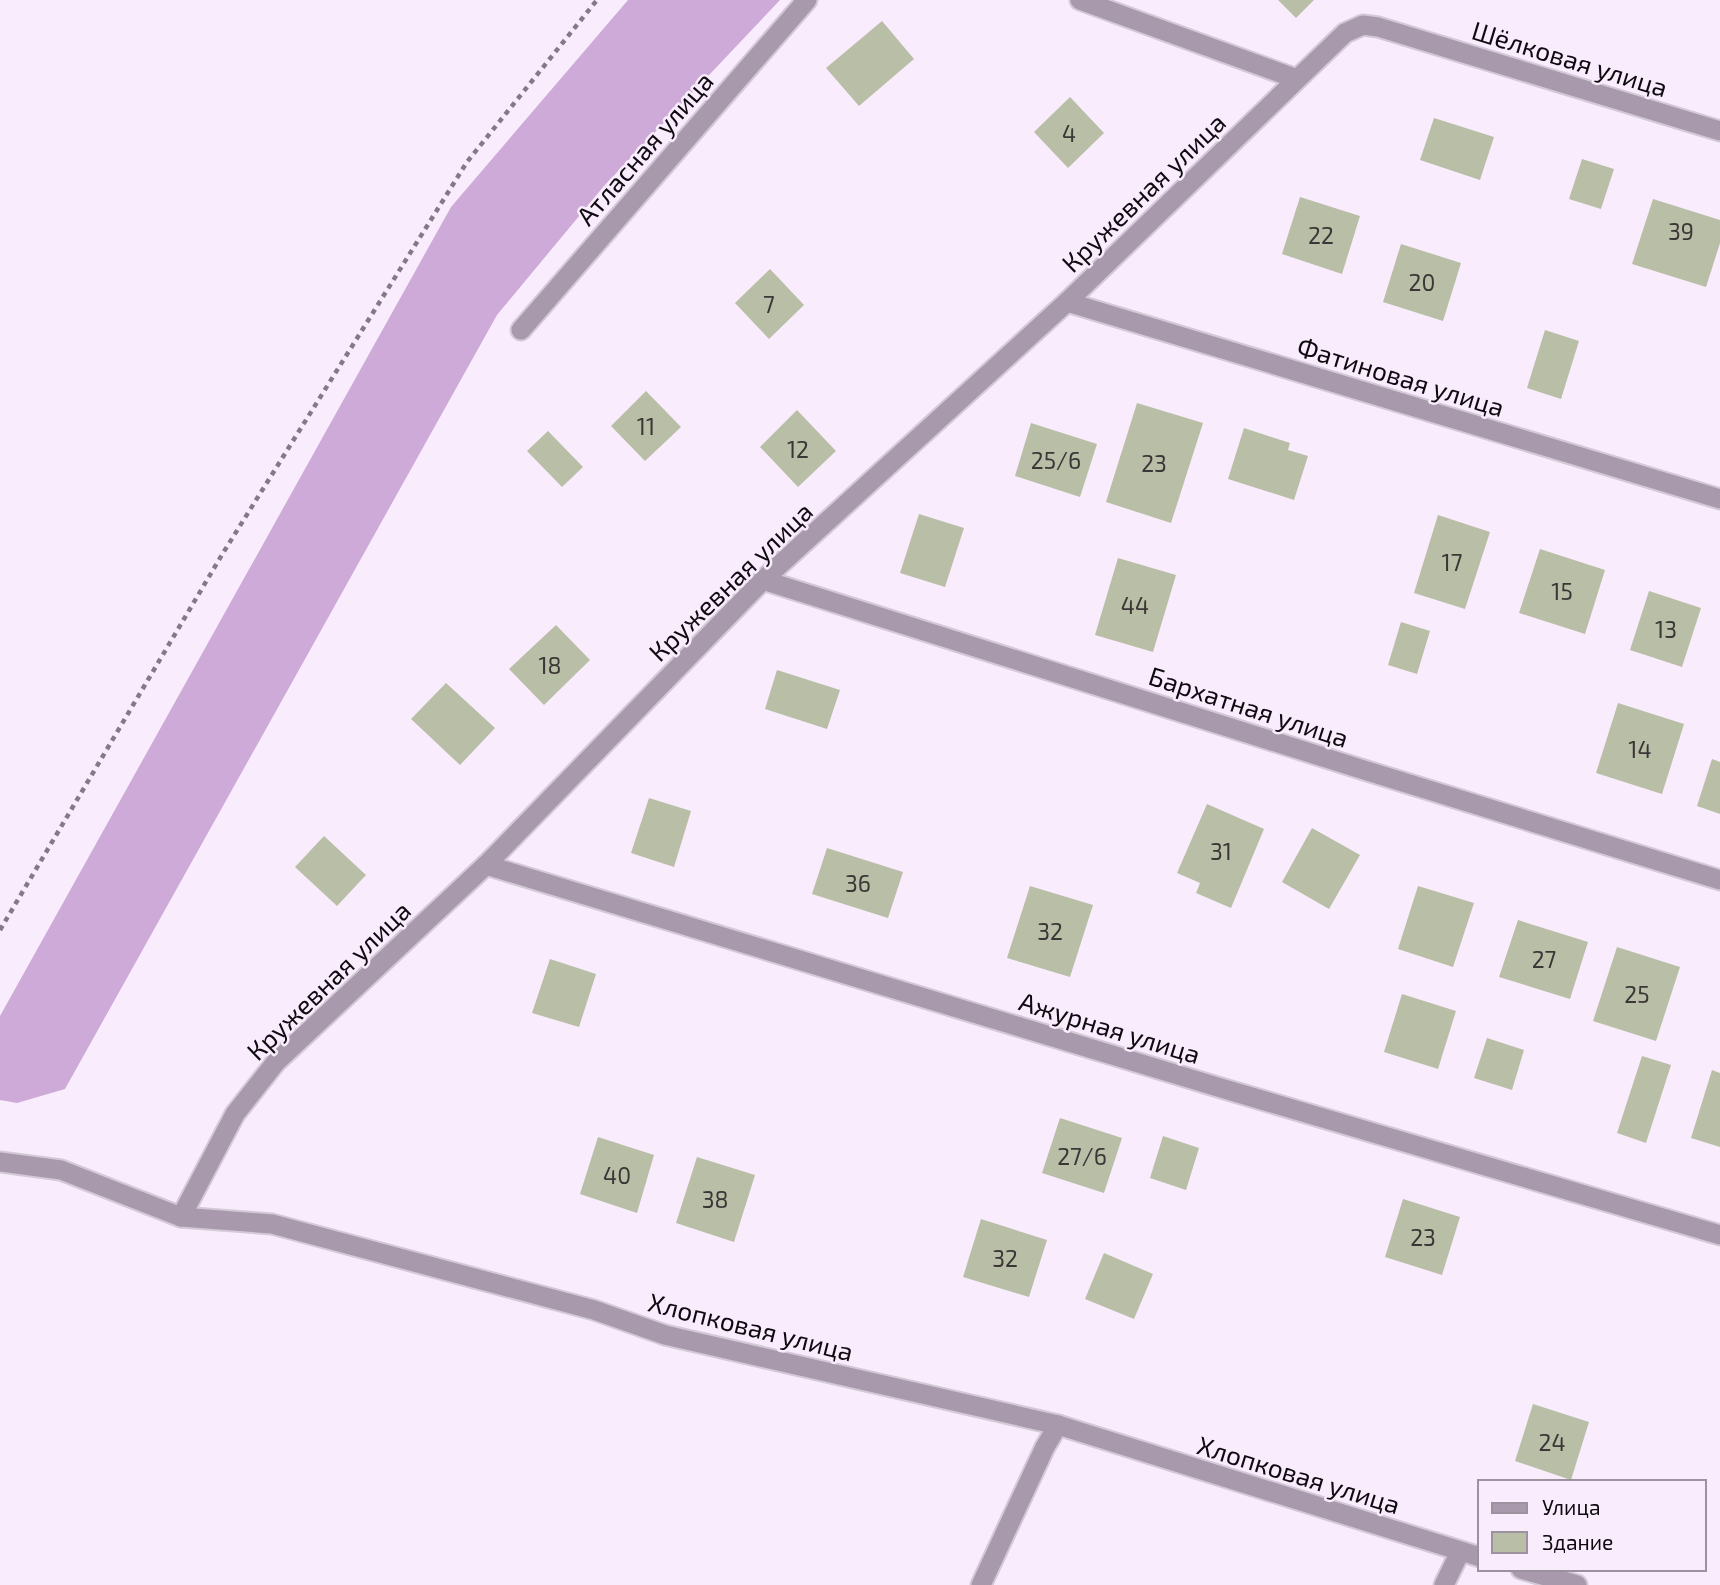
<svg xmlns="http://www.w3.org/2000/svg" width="1720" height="1585" viewBox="0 0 1720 1585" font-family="'Exo 2',sans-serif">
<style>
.forest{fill:#cdaad8}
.building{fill:#b9bea7}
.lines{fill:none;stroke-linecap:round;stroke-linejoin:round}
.minor-casing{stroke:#d4c9d7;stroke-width:23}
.tertiary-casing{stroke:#d4c9d7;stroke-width:23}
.path{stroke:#837a85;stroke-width:4.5;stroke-dasharray:5 5;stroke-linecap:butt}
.minor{stroke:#a899ad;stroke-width:19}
.tertiary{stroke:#a899ad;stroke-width:19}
.labels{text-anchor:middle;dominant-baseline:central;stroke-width:5;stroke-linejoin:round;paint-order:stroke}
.number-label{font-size:23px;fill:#3a3736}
.street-label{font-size:26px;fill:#0f0a10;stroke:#f9edfd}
</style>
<rect width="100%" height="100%" fill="#f9edfd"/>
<path class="forest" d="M 628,0 L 780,0 L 604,186 L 497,315 L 65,1089 L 17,1103 L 0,1100 L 0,1016 L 451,207 Z"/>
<g class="building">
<path d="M 1278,0 L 1314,0 L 1296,18 Z"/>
<path d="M 882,21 L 914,59 L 859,106 L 826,68 Z"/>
<path d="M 1070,97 L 1104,133 L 1068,168 L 1034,132 Z"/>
<path d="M 1434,118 L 1494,137 L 1480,180 L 1420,160 Z"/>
<path d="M 1582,159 L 1614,169 L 1601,209 L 1569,199 Z"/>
<path d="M 1300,197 L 1360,216 L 1342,274 L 1282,254 Z"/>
<path d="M 1653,199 L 1720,220 L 1720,243 L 1706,287 L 1632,264 Z"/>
<path d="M 1401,244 L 1461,263 L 1443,321 L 1383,302 Z"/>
<path d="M 770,269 L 804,305 L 769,339 L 735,303 Z"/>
<path d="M 1545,330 L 1579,341 L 1561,399 L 1527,388 Z"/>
<path d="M 646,391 L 681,427 L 645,461 L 611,426 Z"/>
<path d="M 1137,403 L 1203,423 L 1171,523 L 1106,502 Z"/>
<path d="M 797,410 L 836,451 L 798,487 L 760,447 Z"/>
<path d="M 1031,423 L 1097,444 L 1080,497 L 1015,476 Z"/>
<path d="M 1244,428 L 1290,443 L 1288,450 L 1308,456 L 1294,500 L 1228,479 Z"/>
<path d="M 548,431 L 583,467 L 562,487 L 527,451 Z"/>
<path d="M 919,514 L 964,528 L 945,587 L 900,573 Z"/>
<path d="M 1438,515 L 1490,532 L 1465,609 L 1414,593 Z"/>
<path d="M 1540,549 L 1605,570 L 1585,634 L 1519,613 Z"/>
<path d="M 1118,558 L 1176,575 L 1153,652 L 1095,635 Z"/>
<path d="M 1649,591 L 1701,608 L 1682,667 L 1630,650 Z"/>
<path d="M 1401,622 L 1430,631 L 1417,674 L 1388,665 Z"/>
<path d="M 556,625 L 590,660 L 544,705 L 509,669 Z"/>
<path d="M 777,670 L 840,690 L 827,729 L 765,709 Z"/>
<path d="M 446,683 L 495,728 L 460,765 L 411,719 Z"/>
<path d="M 1618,703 L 1684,724 L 1662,794 L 1596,773 Z"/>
<path d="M 1712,759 L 1720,762 L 1720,814 L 1697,806 Z"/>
<path d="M 649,798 L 691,811 L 674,867 L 631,853 Z"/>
<path d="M 1207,804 L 1264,829 L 1231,908 L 1196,893 L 1200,883 L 1177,873 Z"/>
<path d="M 1312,828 L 1360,855 L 1329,909 L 1282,882 Z"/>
<path d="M 324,836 L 366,875 L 337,906 L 295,867 Z"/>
<path d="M 827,848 L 903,872 L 888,918 L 812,894 Z"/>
<path d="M 1030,886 L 1093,905 L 1070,977 L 1007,958 Z"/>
<path d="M 1418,886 L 1474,903 L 1453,967 L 1398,949 Z"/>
<path d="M 1518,920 L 1588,942 L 1570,999 L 1499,977 Z"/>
<path d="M 1617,947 L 1680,967 L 1656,1041 L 1593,1021 Z"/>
<path d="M 550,959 L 596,974 L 579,1027 L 532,1013 Z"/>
<path d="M 1402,994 L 1456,1011 L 1438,1069 L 1384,1052 Z"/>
<path d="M 1487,1038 L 1524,1050 L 1512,1090 L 1474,1078 Z"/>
<path d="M 1642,1056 L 1671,1065 L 1646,1143 L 1617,1133 Z"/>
<path d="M 1712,1070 L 1720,1073 L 1720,1147 L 1691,1138 Z"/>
<path d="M 1060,1118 L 1122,1138 L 1104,1193 L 1042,1173 Z"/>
<path d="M 1163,1136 L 1199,1148 L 1186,1190 L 1150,1178 Z"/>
<path d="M 598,1137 L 654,1155 L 637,1213 L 580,1194 Z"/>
<path d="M 697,1157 L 755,1175 L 734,1242 L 676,1223 Z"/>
<path d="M 1403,1199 L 1460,1217 L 1442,1275 L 1385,1257 Z"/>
<path d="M 981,1219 L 1047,1240 L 1029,1297 L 963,1277 Z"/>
<path d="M 1104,1253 L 1153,1274 L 1134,1319 L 1085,1299 Z"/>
<path d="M 1533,1404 L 1589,1422 L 1571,1480 L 1515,1461 Z"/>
</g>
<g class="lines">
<g class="minor-casing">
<g id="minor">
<path d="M 1080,0 L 1297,79"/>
<path d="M 1067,302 L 1720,499"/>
<path d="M 521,330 L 807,0"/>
<path d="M 763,580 L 1364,770 L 1720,880"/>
<path d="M 486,865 L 1221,1088 L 1720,1235"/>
<path d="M 181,1217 L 235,1114 L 276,1062 L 486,865 L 763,580 L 1067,302 L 1345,33 L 1363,25 L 1378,27 L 1720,131"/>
<path d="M 981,1585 L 1045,1447 L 1058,1425"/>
<path d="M 1444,1585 L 1460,1552"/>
</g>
</g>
<g class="tertiary-casing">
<g id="tertiary">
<path d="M 0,1162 L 61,1170 L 181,1217 L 272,1224 L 594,1310 L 665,1335 L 1058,1425 L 1480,1557"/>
<path d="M 1521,1569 L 1577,1585"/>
</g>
</g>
<path class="path" d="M 0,930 L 223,553 L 467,162 L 597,0"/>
<use href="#minor" class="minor"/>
<use href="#tertiary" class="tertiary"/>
</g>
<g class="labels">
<g class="number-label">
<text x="1069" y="133">4</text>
<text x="1681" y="231">39</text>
<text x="1321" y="235">22</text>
<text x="1422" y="282">20</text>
<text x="769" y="304">7</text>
<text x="646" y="426">11</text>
<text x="798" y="449">12</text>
<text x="1056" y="460">25/6</text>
<text x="1154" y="463">23</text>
<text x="1452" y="562">17</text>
<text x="1562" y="591">15</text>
<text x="1135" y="605">44</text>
<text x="1666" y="629">13</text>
<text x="550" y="665">18</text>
<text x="1640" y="749">14</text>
<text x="1221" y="851">31</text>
<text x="858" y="883">36</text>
<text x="1050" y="931">32</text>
<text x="1544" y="959">27</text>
<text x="1637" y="994">25</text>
<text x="1082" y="1156">27/6</text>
<text x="617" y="1175">40</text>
<text x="715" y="1199">38</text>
<text x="1423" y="1237">23</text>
<text x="1005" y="1258">32</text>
<text x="1552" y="1442">24</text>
</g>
<g class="street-label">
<text transform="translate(1570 58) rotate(17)">Шёлковая улица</text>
<text transform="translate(644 148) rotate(-49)">Атласная улица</text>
<text transform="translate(1143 192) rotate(-44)">Кружевная улица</text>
<text transform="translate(1401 376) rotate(17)">Фатиновая улица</text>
<text transform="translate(730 581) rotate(-44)">Кружевная улица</text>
<text transform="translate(1249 706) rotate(18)">Бархатная улица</text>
<text transform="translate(328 980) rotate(-44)">Кружевная улица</text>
<text transform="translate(1110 1027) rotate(17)">Ажурная улица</text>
<text transform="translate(751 1326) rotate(14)">Хлопковая улица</text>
<text transform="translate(1299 1474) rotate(17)">Хлопковая улица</text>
</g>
</g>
<rect x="1478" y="1480" width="228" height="91" fill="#f9edfd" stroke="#9b929e" stroke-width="2"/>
<rect x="1492" y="1503" width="35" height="10" fill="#a899ad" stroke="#9b929e" stroke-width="2"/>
<text x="1542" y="1515" font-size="21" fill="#0f0a10">Улица</text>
<rect x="1492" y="1532" width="35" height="21" fill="#b9bea7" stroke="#9b929e" stroke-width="2"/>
<text x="1542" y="1550" font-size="21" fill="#0f0a10">Здание</text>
</svg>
